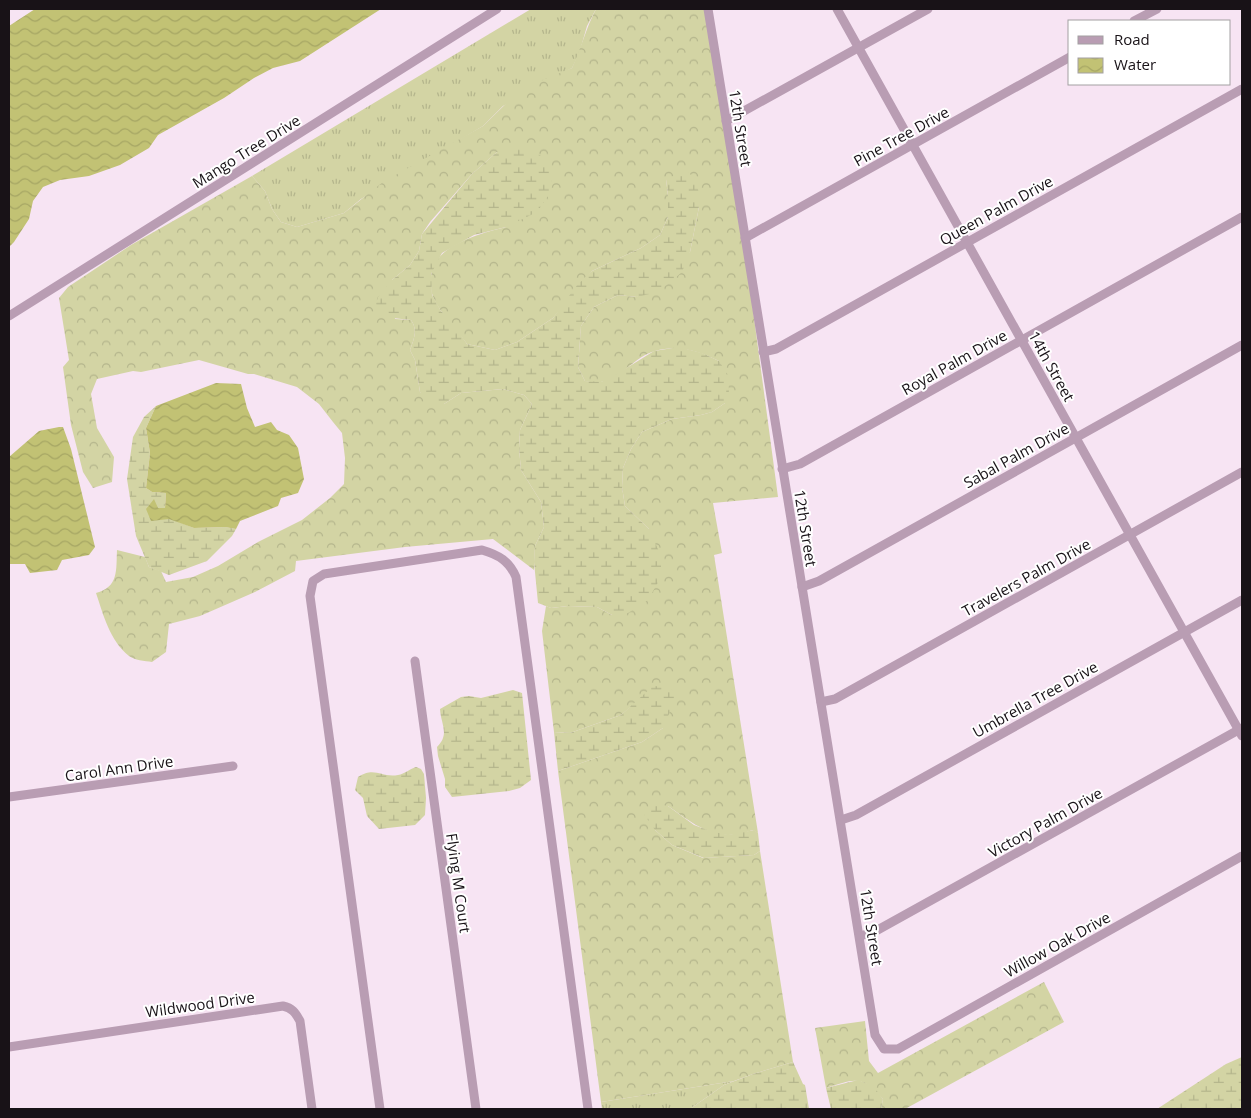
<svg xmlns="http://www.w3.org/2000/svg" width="1251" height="1118" viewBox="0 0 1251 1118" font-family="'Open Sans',sans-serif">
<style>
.grass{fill:url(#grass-tufts)}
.forest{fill:url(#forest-crowns)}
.wetland{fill:url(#wetland-marsh)}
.water{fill:url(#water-waves)}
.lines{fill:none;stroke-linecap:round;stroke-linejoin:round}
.minor{stroke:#b99db3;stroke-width:9}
.labels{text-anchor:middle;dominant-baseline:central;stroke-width:4;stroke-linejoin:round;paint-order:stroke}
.street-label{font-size:15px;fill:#181217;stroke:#fff}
</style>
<defs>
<pattern id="grass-tufts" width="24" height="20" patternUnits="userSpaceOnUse" patternTransform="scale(1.25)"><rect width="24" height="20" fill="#d3d4a4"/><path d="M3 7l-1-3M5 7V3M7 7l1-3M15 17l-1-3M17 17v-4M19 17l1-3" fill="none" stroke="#b4b58c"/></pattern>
<pattern id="forest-crowns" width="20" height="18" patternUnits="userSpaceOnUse" patternTransform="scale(1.25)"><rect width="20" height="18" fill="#d3d4a4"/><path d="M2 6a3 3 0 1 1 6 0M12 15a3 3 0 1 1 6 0" fill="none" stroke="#b4b58c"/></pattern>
<pattern id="wetland-marsh" width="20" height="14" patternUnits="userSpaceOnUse" patternTransform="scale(1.25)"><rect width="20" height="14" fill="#d3d4a4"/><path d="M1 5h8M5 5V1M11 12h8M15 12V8" fill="none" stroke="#b4b58c"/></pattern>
<pattern id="water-waves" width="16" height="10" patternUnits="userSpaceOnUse" patternTransform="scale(1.25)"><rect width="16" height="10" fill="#c2c274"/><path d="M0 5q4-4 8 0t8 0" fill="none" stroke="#a6a664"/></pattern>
</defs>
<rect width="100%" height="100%" fill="#f7e4f3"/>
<g class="grass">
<path d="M 531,9 L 596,9 L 587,26 L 579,54 L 572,68 L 503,106 L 483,126 L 361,199 L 344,213 L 297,227 L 281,222 L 272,209 L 265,191 L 252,176 Z"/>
<path d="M 734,1081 L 724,1085 L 690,1109 L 602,1109 L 601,1102 Z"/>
</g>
<g class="forest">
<path d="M 596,9 L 709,9 L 735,176 L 778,497 L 713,503 L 722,553 L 714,555 L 758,833 L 753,830 C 746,832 737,835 729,835 C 708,836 685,818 668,806 L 655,830 L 672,845 L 703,858 L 754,855 L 760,851 L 793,1062 L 753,1074 L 734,1081 L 601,1102 L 558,771 L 642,742 L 663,728 L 634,704 L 621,715 L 570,733 L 554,732 L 542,631 L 546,606 L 551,608 L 568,606 L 597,607 L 612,615 L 649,529 L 625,506 L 622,487 L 623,468 L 631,449 L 642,432 L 672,419 L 701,415 L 712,412 L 725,403 L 719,361 C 699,351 678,344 655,351 C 635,356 621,379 601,382 C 596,383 590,382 585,381 L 578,367 L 581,326 L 594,307 L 618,295 L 637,297 L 690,252 L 699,207 L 666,179 L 668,196 L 668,217 L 660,235 L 641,248 L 592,271 L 553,318 L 517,342 L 495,350 L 467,344 C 456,329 440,313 433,297 C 431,292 431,286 431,281 C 429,246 479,234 506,227 L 497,152 L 472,174 L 430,222 L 422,234 L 419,251 L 410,265 L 392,280 L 395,319 L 411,320 C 418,330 414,339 410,350 L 415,360 L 420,392 L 444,404 L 461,393 L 503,389 L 524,395 L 532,404 L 520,430 L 519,448 L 521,470 L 541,502 L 544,527 L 535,546 L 534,570 L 493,539 L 405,547 L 296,561 L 295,571 L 255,592 L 200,616 L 169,624 L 166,652 L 152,662 C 145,661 134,660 129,656 C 110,641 103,614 96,593 C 119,587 116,570 117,550 L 145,557 L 149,567 L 161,571 L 166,582 L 193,577 L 218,566 L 258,542 L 302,520 L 330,498 L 344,484 L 345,458 L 342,433 L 333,422 L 319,404 L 297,387 L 254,374 L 248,374 L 199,360 L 141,372 L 133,371 L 97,379 L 91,394 L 97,428 L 114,457 L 112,482 L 93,488 L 83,472 L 71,425 L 63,367 L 69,360 L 59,298 L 68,287 L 131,245 L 252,176 L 265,191 L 272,209 L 281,222 L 297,227 L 344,213 L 383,182 L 483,126 L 521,89 L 572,68 C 581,49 586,28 596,9 Z"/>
<path d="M 1044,982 L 1064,1022 L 905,1109 L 881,1109 L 883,1099 C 862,1074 854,1079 826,1088 L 815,1028 L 865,1021 L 869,1061 L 878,1073 Z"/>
</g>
<g class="wetland">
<path d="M 524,146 L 541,156 L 552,172 L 550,193 L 537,212 L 506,227 L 474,235 L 442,253 L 431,274 L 432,295 L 441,311 L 454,325 L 467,344 L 495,350 L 517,342 L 553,318 L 577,285 L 592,271 L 641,248 L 660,235 L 668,217 L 668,196 L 666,179 L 686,171 L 695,178 L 699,193 L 699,207 L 690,252 L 682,272 L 668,284 L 654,293 L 637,297 L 618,295 L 594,307 L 581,326 L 578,367 L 585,381 L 601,382 L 612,377 L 654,351 L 679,347 L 702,353 L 719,361 L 728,375 L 729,391 L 725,403 L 712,412 L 701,415 L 672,419 L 642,432 L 631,449 L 623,468 L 622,487 L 625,506 L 649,529 L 661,556 L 661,577 L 648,600 L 628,613 L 612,615 L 597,607 L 568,606 L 551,608 L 538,603 L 534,562 L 535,546 L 544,527 L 541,502 L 521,470 L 519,448 L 520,430 L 532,404 L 524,395 L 503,389 L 461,393 L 444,404 L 433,404 L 420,392 L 415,360 L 410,350 C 414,339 418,330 411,320 L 383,317 L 376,304 L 378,297 L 392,280 L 410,265 L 419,251 L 422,234 L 472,174 L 497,152 Z"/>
<path d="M 156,406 L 146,428 L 150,453 L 146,488 L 152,492 L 166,493 L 165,509 L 146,509 L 194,528 L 225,527 L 236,529 L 232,536 L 207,561 L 169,575 L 149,567 L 136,536 L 127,479 L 133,437 L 144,417 Z"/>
<path d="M 653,686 L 669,687 L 677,695 L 663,728 L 642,742 L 558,771 L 554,732 L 570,733 L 621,715 Z"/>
<path d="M 513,690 L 522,693 L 531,780 L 520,788 L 509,791 L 452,797 L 445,787 L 445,779 L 438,756 L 437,747 C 450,734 441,725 440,709 L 461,697 L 469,696 L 481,698 Z"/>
<path d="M 416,767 L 421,769 L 424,774 L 426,798 L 425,815 L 415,825 L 379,829 L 367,816 L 363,798 L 355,790 L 358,777 C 375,766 381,778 398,775 C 405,774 409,769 416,767 Z"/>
<path d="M 658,804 L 668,806 L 694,825 L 710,831 L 728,835 L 754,830 L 758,833 L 760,851 L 754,855 L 704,858 L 672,845 L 655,830 L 643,813 L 643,809 Z"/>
<path d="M 1242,1057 L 1242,1109 L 1157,1109 L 1226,1064 Z"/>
<path d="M 793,1062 L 803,1084 L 805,1085 L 809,1109 L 690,1109 L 724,1085 L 753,1074 Z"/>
<path d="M 858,1080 L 873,1086 L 883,1099 L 881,1109 L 831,1109 L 826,1088 Z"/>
</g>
<g class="water">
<path d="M 35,9 L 381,9 L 300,61 L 273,68 L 254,78 L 224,98 L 158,135 L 149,148 L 120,165 L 89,176 L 60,180 L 43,187 L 33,201 L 29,219 L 14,242 L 9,247 L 9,26 Z"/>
<path d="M 216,383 L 241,384 L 247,408 L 255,427 L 271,422 L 277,430 L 289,435 L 298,448 L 304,479 L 298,493 L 281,498 L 278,506 L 240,521 L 236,529 L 225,527 L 194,528 L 169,519 L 151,521 L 146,509 L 154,499 L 158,508 L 165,508 L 166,493 L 152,492 L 146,488 L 150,453 L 146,428 L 156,406 Z"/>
<path d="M 59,427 L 63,427 L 71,449 L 95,547 L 89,555 L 62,560 L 57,570 L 30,573 L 25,564 L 9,564 L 9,457 L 39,431 Z"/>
</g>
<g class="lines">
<g class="minor">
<path d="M 708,9 L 875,1035 L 884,1049 L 898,1049 L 1242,856"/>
<path d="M 837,9 L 1242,736"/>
<path d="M 1134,21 L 1157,9"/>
<path d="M 726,121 L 928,9"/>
<path d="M 745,238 L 1070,57"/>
<path d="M 9,316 L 497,9"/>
<path d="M 763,352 L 776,349 L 1242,89"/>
<path d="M 782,469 L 800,464 L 1242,217"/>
<path d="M 802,587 L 819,581 L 1242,345"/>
<path d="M 415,661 L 476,1109"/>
<path d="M 821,702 L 835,699 L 1242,472"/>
<path d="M 9,797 L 233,766"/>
<path d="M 841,820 L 856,815 L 1242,600"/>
<path d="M 860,936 L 874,932 L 1242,728"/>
<path d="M 9,1047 L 283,1006 C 292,1008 295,1012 300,1021 L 312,1109"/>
<path d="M 380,1109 L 310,596 L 313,581 L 324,574 L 482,550 C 499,555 509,561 516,577 L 588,1109"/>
</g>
</g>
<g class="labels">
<g class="street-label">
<text transform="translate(741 128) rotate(81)">12th Street</text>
<text transform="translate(901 136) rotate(-29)">Pine Tree Drive</text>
<text transform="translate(246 151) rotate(-32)">Mango Tree Drive</text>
<text transform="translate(996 210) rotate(-29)">Queen Palm Drive</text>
<text transform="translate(954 362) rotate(-29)">Royal Palm Drive</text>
<text transform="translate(1052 366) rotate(61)">14th Street</text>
<text transform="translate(1016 455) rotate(-29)">Sabal Palm Drive</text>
<text transform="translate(806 528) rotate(81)">12th Street</text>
<text transform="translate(1026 577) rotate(-29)">Travelers Palm Drive</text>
<text transform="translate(1035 699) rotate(-29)">Umbrella Tree Drive</text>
<text transform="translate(119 768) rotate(-8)">Carol Ann Drive</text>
<text transform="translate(1045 822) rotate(-29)">Victory Palm Drive</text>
<text transform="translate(459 883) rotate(82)">Flying M Court</text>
<text transform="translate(872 927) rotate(81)">12th Street</text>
<text transform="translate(1057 944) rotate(-29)">Willow Oak Drive</text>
<text transform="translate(200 1004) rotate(-8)">Wildwood Drive</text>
</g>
</g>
<rect width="1251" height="1118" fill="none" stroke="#181217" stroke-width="20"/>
<rect x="1068" y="20" width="162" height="65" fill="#ffffff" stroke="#a3a0a2"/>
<rect x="1078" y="36" width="25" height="8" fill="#b99db3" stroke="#a3a0a2"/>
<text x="1114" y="45" font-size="15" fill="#181217">Road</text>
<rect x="1078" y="58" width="25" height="15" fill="url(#water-waves)" stroke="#a3a0a2"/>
<text x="1114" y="70" font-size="15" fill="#181217">Water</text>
</svg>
